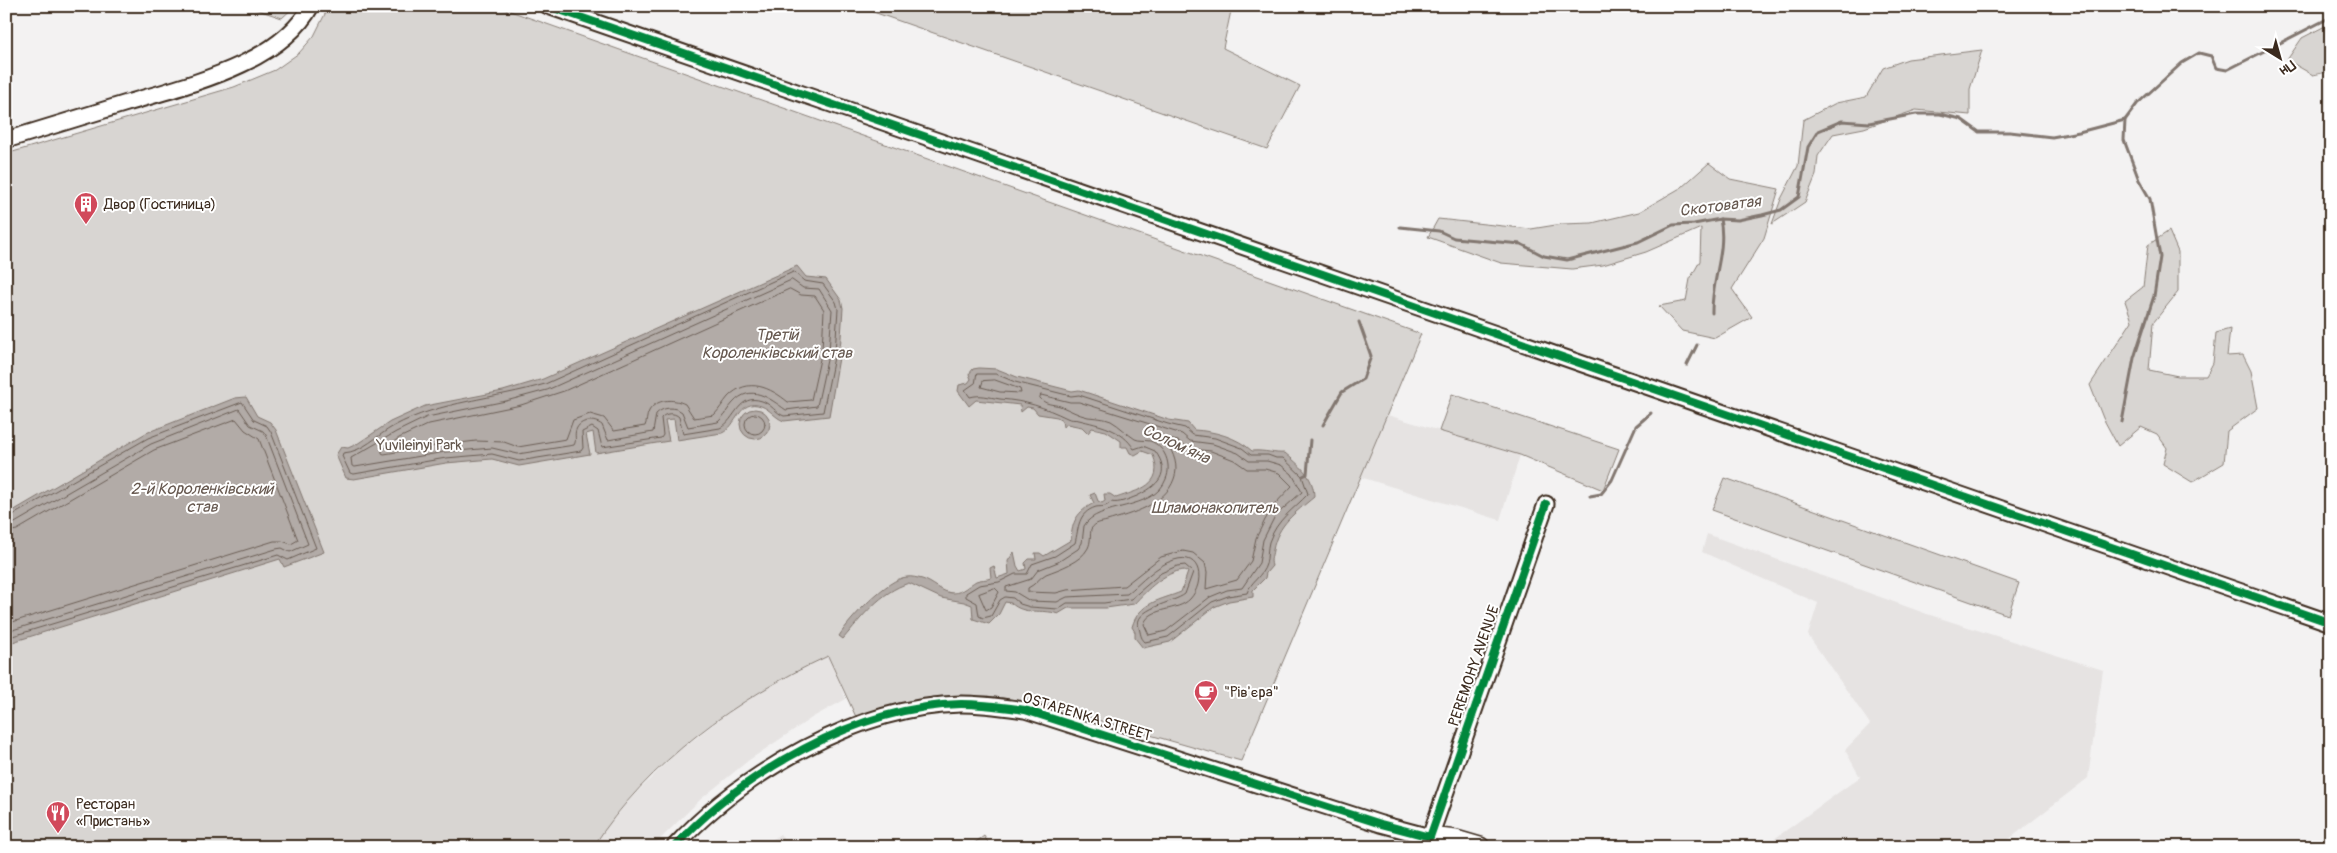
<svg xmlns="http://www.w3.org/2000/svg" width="2337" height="853" viewBox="0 0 2337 853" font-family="Pangolin,sans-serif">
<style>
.built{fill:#e6e3e2}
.green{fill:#d8d5d2;stroke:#8a8078}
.water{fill:#b2aba7;stroke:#827770}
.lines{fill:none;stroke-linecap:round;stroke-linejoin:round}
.shore{stroke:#6b5e55;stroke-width:1}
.stream{stroke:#827770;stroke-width:3}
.minor-casing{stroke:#3b2a1e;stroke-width:19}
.major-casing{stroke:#3b2a1e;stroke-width:22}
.minor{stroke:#fff;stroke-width:15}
.major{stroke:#fff;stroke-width:19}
.cycleway-casing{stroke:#fff;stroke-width:11}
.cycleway{stroke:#00873e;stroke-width:8}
.labels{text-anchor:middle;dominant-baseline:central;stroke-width:4;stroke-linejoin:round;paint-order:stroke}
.poi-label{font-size:15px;fill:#3b2a1e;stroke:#fff;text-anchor:start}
.park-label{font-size:15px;fill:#62554b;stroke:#fff}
.street-label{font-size:15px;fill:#3b2a1e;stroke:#fff}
.water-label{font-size:16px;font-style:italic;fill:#65574e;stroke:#fff}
</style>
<rect width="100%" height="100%" fill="#f3f2f2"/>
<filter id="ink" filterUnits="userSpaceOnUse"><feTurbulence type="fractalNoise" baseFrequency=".02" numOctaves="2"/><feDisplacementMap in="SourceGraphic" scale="10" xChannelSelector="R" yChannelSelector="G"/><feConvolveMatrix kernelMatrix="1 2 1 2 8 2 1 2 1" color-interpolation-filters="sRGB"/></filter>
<g filter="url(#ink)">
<g class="built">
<path d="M 1384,414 L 1520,455 L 1500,520 L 1357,476 Z"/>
<path d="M 1707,534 L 1927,614 L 2103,670 L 2088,778 L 1999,847 L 1763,847 L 1860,777 L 1845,750 L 1870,724 L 1808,635 L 1818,603 L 1702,552 Z"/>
<path d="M 828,656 L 846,699 L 813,717 L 749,760 L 701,799 L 652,847 L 593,847 L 605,829 L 631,798 L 676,753 L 737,706 L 796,670 Z"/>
<path d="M 780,834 L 789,847 L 762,847 Z"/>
</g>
<g class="green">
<path d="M 246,6 L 295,6 L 282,18 Z"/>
<path d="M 329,6 L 496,6 L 1421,334 L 1241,761 L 1038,703 L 987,696 L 932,697 L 856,717 L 828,656 C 737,698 648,762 593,847 L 6,847 L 6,154 L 234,87 L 275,70 L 299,53 L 314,36 Z"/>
<path d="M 856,6 L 1232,6 L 1223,48 L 1300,86 L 1267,149 Z"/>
<path d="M 2331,23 L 2331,71 L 2313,75 L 2287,60 L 2302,38 Z"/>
<path d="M 1982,50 L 1970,89 L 1970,115 L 1916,110 L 1864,128 L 1833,134 L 1818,156 L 1816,175 L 1805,202 L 1772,224 L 1781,199 L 1798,166 L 1803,120 L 1836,103 L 1866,97 L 1883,68 L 1908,59 Z"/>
<path d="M 1709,163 L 1730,179 L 1779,189 L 1764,238 L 1732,289 L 1752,317 L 1715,338 L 1682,331 L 1659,306 L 1686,301 L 1690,279 L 1700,261 L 1701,228 L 1646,252 L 1603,265 L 1572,269 L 1501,263 L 1428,237 L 1438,219 L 1531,229 L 1562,224 L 1592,223 L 1639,212 L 1682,187 Z"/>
<path d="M 2169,231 L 2178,252 L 2178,292 L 2153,323 L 2149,370 L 2178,376 L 2206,376 L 2213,363 L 2216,333 L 2230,329 L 2227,356 L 2243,355 L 2251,371 L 2258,408 L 2227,431 L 2224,463 L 2192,482 L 2163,464 L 2167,448 L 2157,434 L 2141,427 L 2118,446 L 2103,418 L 2090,385 L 2132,321 L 2125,301 L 2143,287 L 2148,245 Z"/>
<path d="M 1452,394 L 1619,449 L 1603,490 L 1520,455 L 1439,431 Z"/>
<path d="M 1725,478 L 2019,583 L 2008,615 L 1712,510 Z"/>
<path d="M 984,836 L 991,847 L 969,847 Z"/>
</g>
<g class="water">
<path d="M 797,266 L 806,277 L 826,279 L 841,300 L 843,308 L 840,352 L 829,416 L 784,421 C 775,418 770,409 761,406 C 739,398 737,427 722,433 L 677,440 L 674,419 L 665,420 L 669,441 L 596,453 L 593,432 L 586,434 L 590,454 L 519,466 L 492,459 L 446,463 L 354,479 L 346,478 L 336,455 L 341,447 L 348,448 L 357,444 L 390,422 L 425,406 L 503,391 L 543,379 Z"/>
<path d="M 979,368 L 997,369 L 1017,377 L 1072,391 L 1079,390 L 1169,420 L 1188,423 L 1194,430 C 1214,431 1237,437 1252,451 C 1266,450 1274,454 1285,453 C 1299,465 1314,476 1314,497 C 1295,513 1278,524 1273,550 C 1272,557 1270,559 1272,566 L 1266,573 L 1265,578 L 1253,590 L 1253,597 L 1229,601 L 1214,607 L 1170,642 L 1143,648 L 1135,638 L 1135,632 L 1132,627 C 1139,602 1161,600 1181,592 L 1188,572 L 1184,570 C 1164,572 1147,590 1134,604 L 1106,608 L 1068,608 L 1058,614 C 1041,608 1025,616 1011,603 L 1005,602 L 999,614 L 989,624 L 973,619 L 972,605 L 964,602 L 941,598 L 909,583 C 880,592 862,617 843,639 L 839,636 C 849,620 887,578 907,577 C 911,576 918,578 922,579 C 933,582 942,593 953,593 C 962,593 969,585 976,581 C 981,579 986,580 991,578 L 990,568 L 994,566 L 997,578 L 1009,574 L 1008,561 L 1014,552 L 1017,566 L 1020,571 L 1026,569 L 1025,563 L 1029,559 L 1036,559 L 1035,553 L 1040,553 L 1044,556 L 1071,540 C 1072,521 1077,512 1094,503 L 1090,495 L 1095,493 L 1098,501 L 1102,503 L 1105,501 L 1104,494 L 1110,494 L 1116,498 C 1138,490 1165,486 1153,455 L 1142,451 L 1135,455 L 1130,453 L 1127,447 L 1121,447 L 1121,441 L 1106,431 L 1092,428 L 1088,433 L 1082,427 L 1067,424 L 1063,427 L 1062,420 L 1057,417 L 1038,414 L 1033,408 L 1027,407 L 1021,412 L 1020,405 L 976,400 L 969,406 L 958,391 L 959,385 L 968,383 L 971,379 L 969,374 L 973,369 Z"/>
<path d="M 246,397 L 257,416 L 270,422 L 276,430 L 324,552 L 284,567 L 280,559 L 6,644 L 6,515 L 146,433 L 235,398 Z"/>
<circle cx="755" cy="424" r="15"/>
</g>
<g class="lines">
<g class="shore">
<path d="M 794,272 L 804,281 L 823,284 L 836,302 L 838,309 L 835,352 L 823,412 L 784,416 C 776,413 771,404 762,401 C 738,393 736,420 720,428 L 683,434 L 679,417 C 674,412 665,413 661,418 L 663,435 L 661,438 L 602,447 L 598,431 L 592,427 L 582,432 L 583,448 L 581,451 L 519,461 L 492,454 L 446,458 L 354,474 L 350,473 L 342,456 L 343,453 C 363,452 377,435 394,426 C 440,401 495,399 545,384 Z"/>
<path d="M 792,280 L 803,288 L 819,289 L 832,310 L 829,351 L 817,406 L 786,410 C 769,398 751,383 733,403 C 727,409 724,417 718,422 L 688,427 L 682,412 C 674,406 663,407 656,414 L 653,432 L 608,440 L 602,425 C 594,419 580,419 576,430 C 574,435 577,440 574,445 L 518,454 L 492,448 L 445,452 L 355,467 L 352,466 L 351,458 L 396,432 L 427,417 L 506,401 L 547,390 Z"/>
<path d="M 790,289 L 801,295 L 815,296 L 824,310 L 822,350 L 811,400 L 788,402 C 771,388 748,376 728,397 C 723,403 719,410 714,415 L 694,418 L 685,404 C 673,398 656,399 649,411 C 646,417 647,422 645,426 L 614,431 L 604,418 L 590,414 L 573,420 L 566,439 L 518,447 L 504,442 L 476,441 L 427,447 L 384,454 L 382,453 L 382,450 L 399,438 L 429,424 L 521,405 L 564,391 Z"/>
<path d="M 977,374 L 996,374 L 1015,382 L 1071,396 L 1079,395 L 1168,424 L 1185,428 L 1193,435 L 1215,438 L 1242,448 L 1251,455 L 1268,455 L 1276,458 L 1283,458 L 1302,476 L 1308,494 C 1293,510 1277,519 1269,542 C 1267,549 1268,557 1266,564 C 1263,576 1250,582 1247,593 L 1228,596 L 1212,602 L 1168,637 L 1145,642 C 1140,637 1141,634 1139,628 C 1132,608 1174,603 1185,594 L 1193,572 L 1185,565 L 1177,566 L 1161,573 L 1131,599 L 1104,603 L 1067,603 L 1058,609 L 1030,607 L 1020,604 L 1013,598 L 1005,597 L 1000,600 L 991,616 L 983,618 L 979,616 L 977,603 L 966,597 L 966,593 L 979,585 L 999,582 L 1015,574 L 1027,574 L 1032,564 L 1055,556 L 1075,543 C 1079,528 1077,513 1096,507 C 1102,506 1105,508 1111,502 C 1119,504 1129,499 1137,496 C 1157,486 1172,474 1155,451 L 1143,446 L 1134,449 C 1122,429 1099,425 1079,420 C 1075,419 1070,420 1067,418 C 1044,407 1026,401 1000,399 C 988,397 981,394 970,397 L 965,390 L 975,383 Z"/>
<path d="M 995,380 L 1020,389 L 1021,393 L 1000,392 L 981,387 L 983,381 Z"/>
<path d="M 1041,395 L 1070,402 L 1079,402 L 1182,434 L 1190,441 L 1213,444 L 1238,453 L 1249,461 L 1267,461 L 1281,465 L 1292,474 L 1302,492 L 1275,516 L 1263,540 L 1259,563 L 1242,588 L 1227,590 L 1210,597 L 1166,631 L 1149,635 L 1144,624 C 1150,606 1178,612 1190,599 C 1205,583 1202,551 1174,560 C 1155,566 1142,582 1127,594 L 1067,597 L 1057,602 L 1030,601 L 1015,592 L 1006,591 L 1006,587 L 1031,579 L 1038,570 L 1058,562 L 1078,549 L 1082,543 L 1084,526 C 1097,502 1154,512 1166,479 C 1172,465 1165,446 1150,441 C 1145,440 1139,441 1135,439 C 1127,434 1120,426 1111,421 C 1104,418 1096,418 1088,417 C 1078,415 1070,410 1060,406 C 1053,404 1045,405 1040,398 Z"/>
<circle cx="755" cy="424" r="10"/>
<path d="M 1168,439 L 1178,441 L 1190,449 L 1211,451 L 1234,460 L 1247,469 L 1265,469 L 1279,473 L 1292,486 L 1274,505 L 1265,520 L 1256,538 L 1251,561 L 1237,580 L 1206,589 L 1207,572 L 1205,563 L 1193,553 L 1183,551 L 1161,557 L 1124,586 L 1067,590 L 1056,593 L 1028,592 L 1028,588 C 1035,585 1040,577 1046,574 C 1059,569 1081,562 1088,548 C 1091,542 1090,535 1091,529 C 1096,522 1100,523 1107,521 C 1131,514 1165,505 1174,479 C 1179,467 1174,453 1166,442 Z"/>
<path d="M 6,519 L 148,438 L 242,402 L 254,420 L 267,426 L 271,432 L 316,548 L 288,560 L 278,555 L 6,638"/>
<path d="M 6,525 L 13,524 L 151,444 L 239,409 L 250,425 L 263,431 L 266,435 L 308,544 L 290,552 L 282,548 L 276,549 L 6,632"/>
<path d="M 6,532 L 17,530 L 154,450 L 236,419 L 245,430 L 259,439 L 298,540 L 291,544 L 282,541 L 274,541 L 6,624"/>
<path d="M 995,588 L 999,592 L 991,607 L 986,610 L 979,594 Z"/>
</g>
<g class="stream">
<path d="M 1400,227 L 1439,231 L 1454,238 L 1521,244 L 1544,256 L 1567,260 L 1638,242 L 1673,225 L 1694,224 L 1720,219 L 1738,220 L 1762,215 L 1781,210 L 1799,197 L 1808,147 L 1818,131 L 1842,121 L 1869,123 L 1916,114 L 1940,114 L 1961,119 L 1979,132 L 2010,132 L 2052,137 L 2079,132 L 2125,120 L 2137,104 L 2182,63 L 2199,53 L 2211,56 L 2216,68 L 2227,70 L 2331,17"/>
<path d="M 1712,313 C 1711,281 1727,251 1720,219"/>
<path d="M 1687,365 L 1697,345"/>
<path d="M 2122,422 L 2134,358 L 2154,296 L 2160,257 L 2150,199 L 2139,180 L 2124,140 L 2125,120"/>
<path d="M 1323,425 L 1342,392 L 1363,379 L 1371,356 L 1359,322"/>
<path d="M 1303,476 L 1307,474 L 1310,440"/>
<path d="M 1590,496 L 1601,494 L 1612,480 L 1636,426 L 1651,413"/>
</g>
<g class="minor-casing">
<g id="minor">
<path d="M 548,6 L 2331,623"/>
<path d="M 6,140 C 46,128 87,115 127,103 C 186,85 279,65 311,6"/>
<path d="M 674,847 C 742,773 858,706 961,704 C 983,704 1003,707 1025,710 L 1381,824 L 1430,837 L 1546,504"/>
</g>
</g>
<g class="major-casing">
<path id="major" d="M 1426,847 L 1430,837 L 1456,840 L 1480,847"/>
</g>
<use href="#minor" class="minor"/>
<use href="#major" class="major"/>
<g class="cycleway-casing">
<g id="cycleway">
<path d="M 548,6 L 2331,623"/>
<path d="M 674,847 C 742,773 858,706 961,704 C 983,704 1003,707 1025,710 L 1381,824 L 1430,837 L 1546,504"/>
</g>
</g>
<use href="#cycleway" class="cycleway"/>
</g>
</g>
<defs>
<g id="building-pin" transform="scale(1.25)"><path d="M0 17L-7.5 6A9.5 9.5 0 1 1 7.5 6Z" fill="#d1495b" stroke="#fff"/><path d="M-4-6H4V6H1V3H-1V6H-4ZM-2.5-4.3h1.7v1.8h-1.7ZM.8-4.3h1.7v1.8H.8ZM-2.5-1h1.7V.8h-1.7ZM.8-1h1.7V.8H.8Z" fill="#fff"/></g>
<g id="cafe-pin" transform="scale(1.25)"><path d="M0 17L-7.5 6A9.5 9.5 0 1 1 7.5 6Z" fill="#d1495b" stroke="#fff"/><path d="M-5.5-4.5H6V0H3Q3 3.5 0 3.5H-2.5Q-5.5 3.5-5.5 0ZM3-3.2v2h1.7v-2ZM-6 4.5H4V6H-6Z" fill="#fff"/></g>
<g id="restaurant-pin" transform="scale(1.25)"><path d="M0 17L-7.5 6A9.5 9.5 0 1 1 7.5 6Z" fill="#d1495b" stroke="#fff"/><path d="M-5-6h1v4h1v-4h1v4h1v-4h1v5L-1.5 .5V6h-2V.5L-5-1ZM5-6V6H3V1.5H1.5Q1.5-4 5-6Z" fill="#fff"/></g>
</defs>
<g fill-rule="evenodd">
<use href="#building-pin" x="86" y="204"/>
<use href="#cafe-pin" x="1206" y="692"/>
<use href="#restaurant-pin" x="58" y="813"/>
</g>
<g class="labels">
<g class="poi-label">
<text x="104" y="204">Двор (Гостиница)</text>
<text x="1224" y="692">"Рів'єра"</text>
<text x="76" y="804">Ресторан<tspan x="76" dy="17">«Пристань»</tspan></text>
</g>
<g class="park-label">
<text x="419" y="445">Yuvileinyi Park</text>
</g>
<g class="street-label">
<text transform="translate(1474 666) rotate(-71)">PEREMOHY AVENUE</text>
<text transform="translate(1087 717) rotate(17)">OSTAPENKA STREET</text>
</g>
<g class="water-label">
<text transform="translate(1720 206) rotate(-7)">Скотоватая</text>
<text x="777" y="335">Третій<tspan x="777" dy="18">Короленківський став</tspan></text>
<text transform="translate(1176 444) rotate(25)">Солом'яна</text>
<text x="202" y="489">2-й Короленківський<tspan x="202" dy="18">став</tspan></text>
<text x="1215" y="508">Шламонакопитель</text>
</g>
</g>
<rect width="2337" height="853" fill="none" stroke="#fff" stroke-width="25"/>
<rect x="12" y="12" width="2312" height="828" fill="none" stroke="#3b2a1e" stroke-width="2" filter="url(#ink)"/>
<g transform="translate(2280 58) rotate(143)" stroke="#ffffff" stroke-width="4" paint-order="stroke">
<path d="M0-4L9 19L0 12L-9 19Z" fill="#3b2a1e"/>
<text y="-8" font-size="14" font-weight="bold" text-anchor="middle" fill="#3b2a1e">Пн</text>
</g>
</svg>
